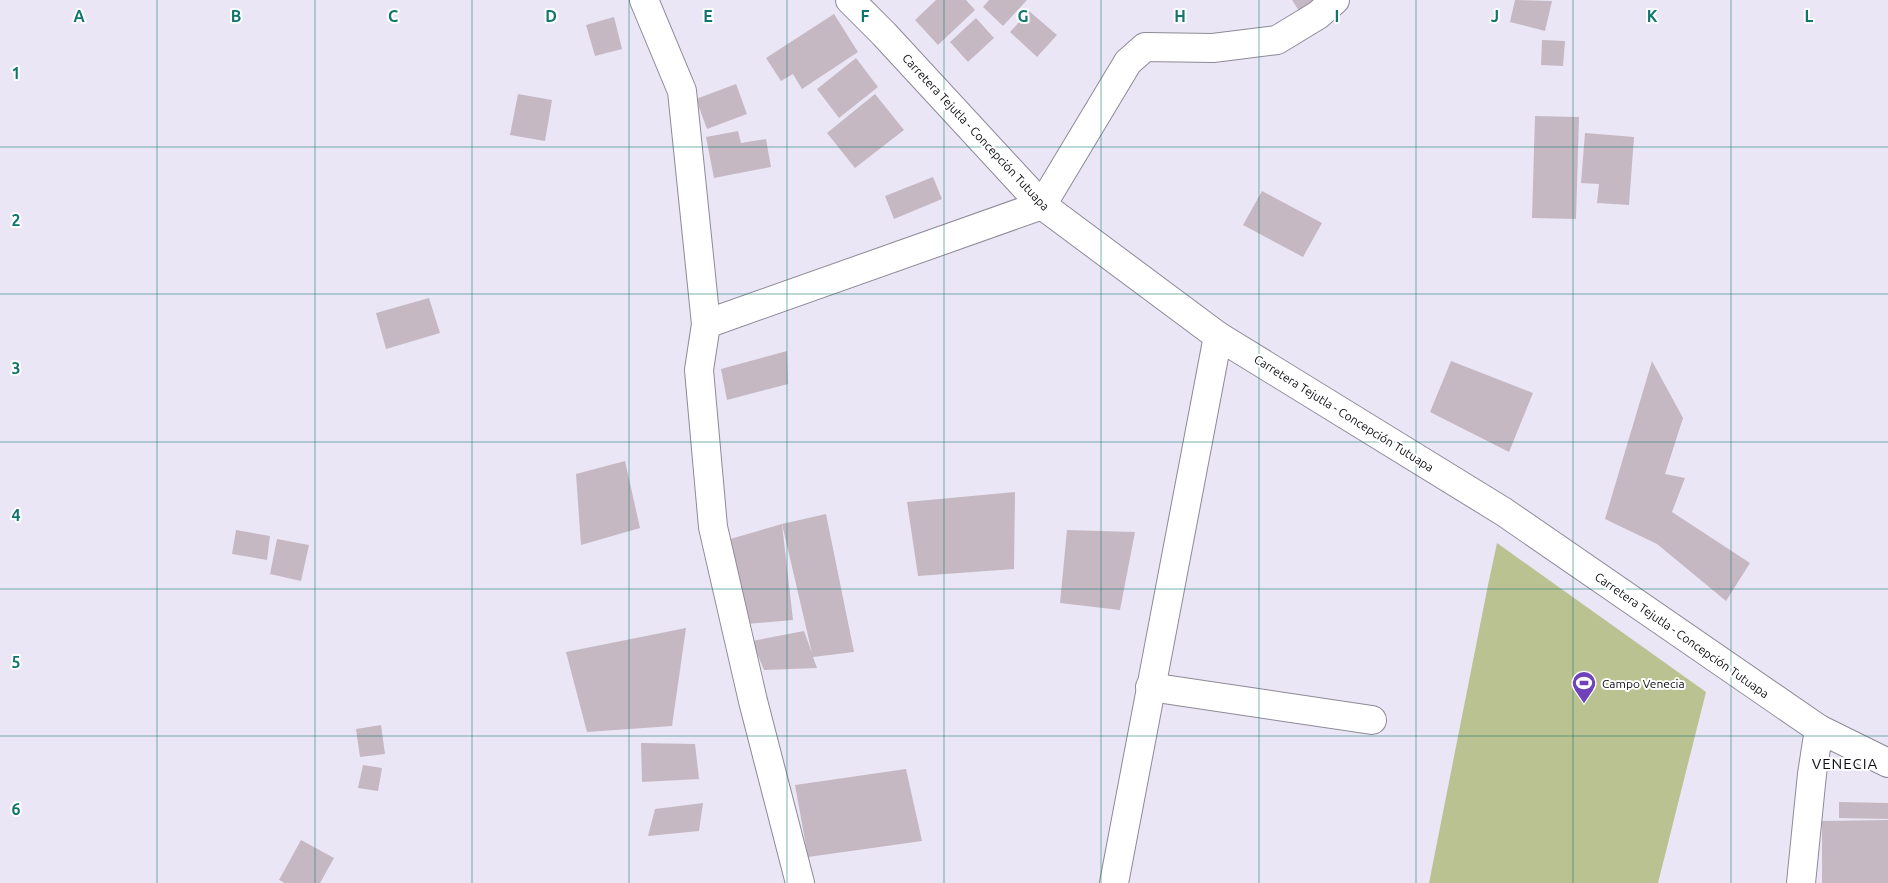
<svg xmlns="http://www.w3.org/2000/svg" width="1888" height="883" viewBox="0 0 1888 883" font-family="Ubuntu,sans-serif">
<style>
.green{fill:#bbc291}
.building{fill:#c5b8c3}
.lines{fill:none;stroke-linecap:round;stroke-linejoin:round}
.minor-casing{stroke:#8d8997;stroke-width:30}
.tertiary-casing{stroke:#8d8997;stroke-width:30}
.minor{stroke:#fff;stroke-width:28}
.tertiary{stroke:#fff;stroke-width:28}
.grid{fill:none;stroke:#0f766e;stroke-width:1;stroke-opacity:0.55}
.labels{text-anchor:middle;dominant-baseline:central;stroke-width:4;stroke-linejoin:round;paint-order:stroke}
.street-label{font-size:12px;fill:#0c0b10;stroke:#fff}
.poi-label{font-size:12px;fill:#0c0b10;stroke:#fff;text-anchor:start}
.quarter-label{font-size:15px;letter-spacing:1px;fill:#0c0b10;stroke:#fff}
.grid-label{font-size:16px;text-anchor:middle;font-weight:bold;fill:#0f766e;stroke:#fff;stroke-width:4;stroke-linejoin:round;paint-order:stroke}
</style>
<rect width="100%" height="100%" fill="#ebe6f6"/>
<path class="green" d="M 1497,543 L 1706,692 L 1658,883 L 1429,883 L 1488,585 Z"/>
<g class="building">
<path d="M 936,0 L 966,0 L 975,10 L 938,45 L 915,20 Z"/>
<path d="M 989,0 L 1027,0 L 1003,26 L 983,7 Z"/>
<path d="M 1292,0 L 1316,0 L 1299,11 Z"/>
<path d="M 1515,0 L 1552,1 L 1545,31 L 1510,22 Z"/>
<path d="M 1029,11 L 1057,35 L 1037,57 L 1010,32 Z"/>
<path d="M 834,14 L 858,52 L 802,89 L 793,74 L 781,81 L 766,58 Z"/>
<path d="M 614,17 L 622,49 L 595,56 L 586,25 Z"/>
<path d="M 976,18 L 994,38 L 968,62 L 950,42 Z"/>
<path d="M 1542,40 L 1565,41 L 1563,66 L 1541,65 Z"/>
<path d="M 856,58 L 878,87 L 839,118 L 817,89 Z"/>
<path d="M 736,84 L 747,114 L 707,129 L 696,99 Z"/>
<path d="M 518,94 L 552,100 L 545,141 L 510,135 Z"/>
<path d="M 875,94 L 904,130 L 855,168 L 827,133 Z"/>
<path d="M 1535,116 L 1579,117 L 1576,219 L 1532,218 Z"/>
<path d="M 738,131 L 741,143 L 766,139 L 771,167 L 714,178 L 706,137 Z"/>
<path d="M 1585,133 L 1634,137 L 1629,205 L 1597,203 L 1599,184 L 1581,183 Z"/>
<path d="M 933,177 L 942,199 L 894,219 L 885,196 Z"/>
<path d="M 1262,191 L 1322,223 L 1303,257 L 1243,225 Z"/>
<path d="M 429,298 L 440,333 L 386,349 L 376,313 Z"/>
<path d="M 787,351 L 788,384 L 727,400 L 721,369 Z"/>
<path d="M 1451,361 L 1533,393 L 1509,452 L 1430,412 Z"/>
<path d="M 1652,361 L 1683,418 L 1665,474 L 1685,478 L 1672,512 L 1750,563 L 1726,601 L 1657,544 L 1605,519 Z"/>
<path d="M 625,461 L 640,528 L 581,545 L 576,474 Z"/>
<path d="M 1015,492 L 1014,569 L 918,576 L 907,502 Z"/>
<path d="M 826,514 L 854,652 L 813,657 L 817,668 L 764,670 L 752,641 L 804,631 L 812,653 L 782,524 Z"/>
<path d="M 782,524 L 793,620 L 746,624 L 727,540 Z"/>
<path d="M 236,530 L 270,536 L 267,560 L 232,554 Z"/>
<path d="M 1067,530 L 1135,532 L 1120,610 L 1060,603 Z"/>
<path d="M 277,539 L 309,545 L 301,581 L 270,574 Z"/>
<path d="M 686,628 L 672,726 L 587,732 L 566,652 Z"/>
<path d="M 381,725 L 385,754 L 360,757 L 356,729 Z"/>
<path d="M 641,743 L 695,744 L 699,779 L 642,782 Z"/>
<path d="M 363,765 L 382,768 L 378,791 L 358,788 Z"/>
<path d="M 906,769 L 922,841 L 808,857 L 795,785 Z"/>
<path d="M 1839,802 L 1888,803 L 1888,819 L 1839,818 Z"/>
<path d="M 703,803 L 699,831 L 648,836 L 655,809 Z"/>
<path d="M 1888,820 L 1888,883 L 1822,883 L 1822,821 Z"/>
<path d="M 301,840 L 334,858 L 320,883 L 285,883 L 279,880 Z"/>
</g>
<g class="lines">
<g class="minor-casing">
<g id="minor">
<path d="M 644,0 L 682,91 L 706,324 L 699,370 L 713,527 L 753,701 L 800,883"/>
<path d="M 706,324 L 1042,205 L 1128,62 L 1145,47 L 1213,48 L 1277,40 L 1318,15 L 1335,0"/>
<path d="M 1150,687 L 1372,720"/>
<path d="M 1114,883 L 1218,336"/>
<path d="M 1801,883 L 1812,774 L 1819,729"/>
</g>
</g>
<g class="tertiary-casing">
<path id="tertiary" d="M 850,0 L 884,34 L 1042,205 L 1218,336 L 1504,512 L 1819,729 L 1888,763"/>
</g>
<use href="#minor" class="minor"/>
<use href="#tertiary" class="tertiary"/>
</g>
<path class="grid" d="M 157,0 L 157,883M 315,0 L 315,883M 472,0 L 472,883M 629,0 L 629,883M 787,0 L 787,883M 944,0 L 944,883M 1101,0 L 1101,883M 1259,0 L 1259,883M 1416,0 L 1416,883M 1573,0 L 1573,883M 1731,0 L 1731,883M 0,147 L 1888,147M 0,294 L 1888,294M 0,442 L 1888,442M 0,589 L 1888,589M 0,736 L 1888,736"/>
<defs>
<g id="stadium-pin" transform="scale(1.25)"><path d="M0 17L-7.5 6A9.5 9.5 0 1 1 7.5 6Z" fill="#7042ba" stroke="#fff"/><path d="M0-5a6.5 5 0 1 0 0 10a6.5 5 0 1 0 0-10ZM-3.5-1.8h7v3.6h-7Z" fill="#fff"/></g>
</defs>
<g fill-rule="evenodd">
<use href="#stadium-pin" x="1584" y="683"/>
</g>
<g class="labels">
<g class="street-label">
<text transform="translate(976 132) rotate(47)">Carretera Tejutla - Concepción Tutuapa</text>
<text transform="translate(1344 413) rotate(32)">Carretera Tejutla - Concepción Tutuapa</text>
<text transform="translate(1682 635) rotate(35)">Carretera Tejutla - Concepción Tutuapa</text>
</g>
<g class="poi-label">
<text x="1602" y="683">Campo Venecia</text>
</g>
<g class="quarter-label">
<text x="1845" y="763">VENECIA</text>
</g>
</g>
<g class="grid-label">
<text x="79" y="22">A</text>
<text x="236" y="22">B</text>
<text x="393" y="22">C</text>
<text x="551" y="22">D</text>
<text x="708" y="22">E</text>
<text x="865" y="22">F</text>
<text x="1023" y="22">G</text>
<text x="1180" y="22">H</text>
<text x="1337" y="22">I</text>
<text x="1495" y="22">J</text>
<text x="1652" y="22">K</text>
<text x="1809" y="22">L</text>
<text x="16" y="79">1</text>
<text x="16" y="226">2</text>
<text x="16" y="374">3</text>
<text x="16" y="521">4</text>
<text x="16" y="668">5</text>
<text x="16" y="815">6</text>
</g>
</svg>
